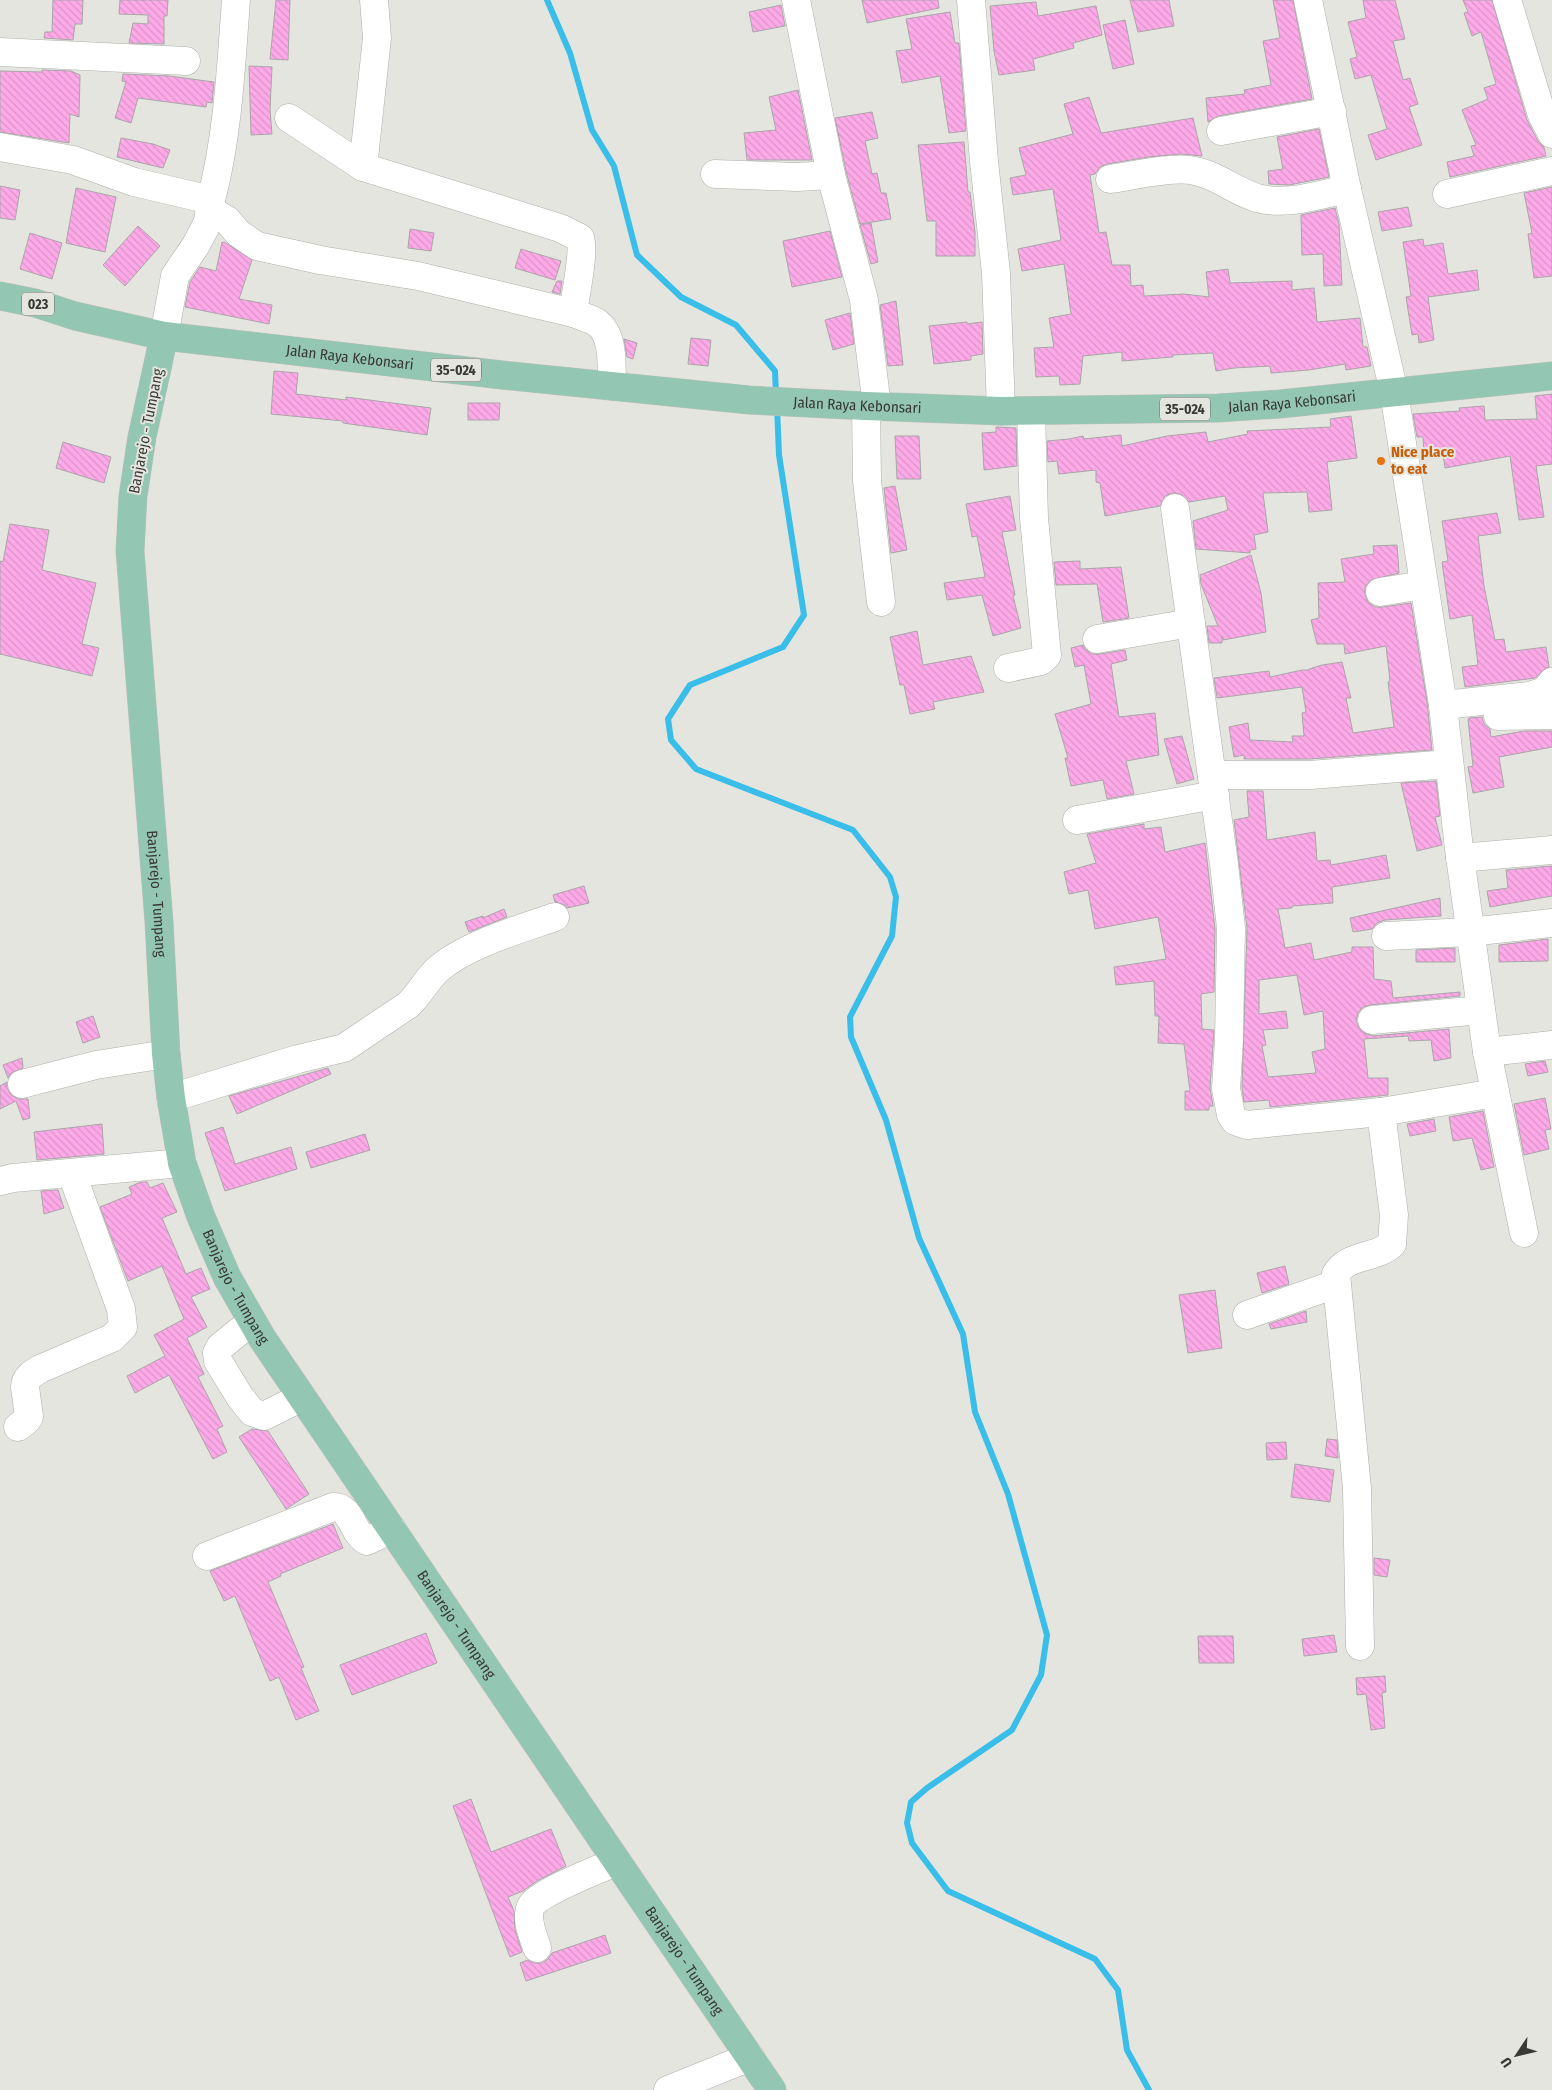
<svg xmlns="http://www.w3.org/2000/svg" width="1552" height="2090" viewBox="0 0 1552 2090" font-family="'Fira Sans Condensed',sans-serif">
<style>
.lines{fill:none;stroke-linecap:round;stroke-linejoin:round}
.stream{stroke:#39bde9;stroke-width:6}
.building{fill:url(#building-back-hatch);stroke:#a9a5a8;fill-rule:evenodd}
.minor-casing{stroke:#afaea9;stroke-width:29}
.major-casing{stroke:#c0c0bf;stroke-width:29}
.minor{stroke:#fff;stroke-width:28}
.major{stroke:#93c6b3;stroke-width:28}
.food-dot{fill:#e8710a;stroke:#e5e5e0;stroke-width:2}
.labels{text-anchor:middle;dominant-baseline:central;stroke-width:4;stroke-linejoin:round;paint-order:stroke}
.shield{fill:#e5e5e0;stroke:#6d6d6a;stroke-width:1}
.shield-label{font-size:14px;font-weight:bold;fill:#393937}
.street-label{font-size:15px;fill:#393937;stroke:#e5e5e0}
.food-label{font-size:15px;font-weight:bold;fill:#c56008;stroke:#e5e5e0;text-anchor:start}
</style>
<defs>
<pattern id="building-back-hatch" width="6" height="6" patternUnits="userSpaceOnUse" patternTransform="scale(1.25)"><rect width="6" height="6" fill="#feaae9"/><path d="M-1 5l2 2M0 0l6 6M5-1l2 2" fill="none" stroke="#da93c8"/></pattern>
</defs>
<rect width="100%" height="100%" fill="#e5e5e0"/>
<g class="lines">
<g class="stream">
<path d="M 547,0 L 570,53 L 592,130 L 614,166 L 637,255 L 681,297 L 736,325 L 775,371 L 776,395"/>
<path d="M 777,407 L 779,455 L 804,615 L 783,647 L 690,685 L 668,719 L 671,740 L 696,769 L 853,830 L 890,877 L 896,897 L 892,936 L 850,1017 L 851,1037 L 886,1120 L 919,1238 L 963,1334 L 975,1412 L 1008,1494 L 1047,1635 L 1041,1675 L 1012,1730 L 927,1788 L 911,1802 L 907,1823 L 912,1843 L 948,1891 L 1095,1959 L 1118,1990 L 1127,2050 L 1149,2090"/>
</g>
</g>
<g class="building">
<path d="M 53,0 L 83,0 L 82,24 L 75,24 L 73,40 L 44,38 L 45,32 L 52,32 Z"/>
<path d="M 120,0 L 168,0 L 167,16 L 164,16 L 164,44 L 129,43 L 133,23 L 148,24 L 148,15 L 119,14 Z"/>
<path d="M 276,0 L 290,0 L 288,60 L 270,59 Z"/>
<path d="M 862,0 L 938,0 L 939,8 L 867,23 Z"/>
<path d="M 1130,0 L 1169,0 L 1174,26 L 1138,32 Z"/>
<path d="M 1273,0 L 1293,0 L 1312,99 L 1218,116 L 1208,122 L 1206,98 L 1245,94 L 1244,90 L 1271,85 L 1263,41 L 1280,38 Z"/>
<path d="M 1363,0 L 1395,0 L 1405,39 L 1393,41 L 1403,80 L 1410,78 L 1418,104 L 1409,107 L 1422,145 L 1376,160 L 1368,135 L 1387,129 L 1371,75 L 1355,79 L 1350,59 L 1357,57 L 1348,22 L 1366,18 Z"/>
<path d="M 1463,0 L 1492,0 L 1527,120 L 1538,141 L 1544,147 L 1546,156 L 1450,177 L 1447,162 L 1474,156 L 1471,146 L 1476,145 L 1462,110 L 1488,99 L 1484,88 L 1496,84 L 1481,32 L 1472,36 L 1464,13 L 1468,12 Z"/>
<path d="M 1036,2 L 1038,16 L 1096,6 L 1102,35 L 1073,43 L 1074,48 L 1033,59 L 1035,70 L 999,75 L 994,51 L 990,6 Z"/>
<path d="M 781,5 L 785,26 L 753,32 L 749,12 Z"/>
<path d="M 950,12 L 955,43 L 959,43 L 966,131 L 949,133 L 940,76 L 902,83 L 896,51 L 912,49 L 906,19 Z"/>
<path d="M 1125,20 L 1134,64 L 1113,69 L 1103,25 Z"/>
<path d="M 249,66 L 272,67 L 270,110 L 272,134 L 251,135 Z"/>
<path d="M 42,70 L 71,71 L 80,75 L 79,117 L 70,114 L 69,143 L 0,132 L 0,71 L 42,72 Z"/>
<path d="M 123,74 L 169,76 L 214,82 L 212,103 L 207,102 L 206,107 L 138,98 L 131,123 L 115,118 L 126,82 L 122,81 Z"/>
<path d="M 798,90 L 812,160 L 747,160 L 744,133 L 776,130 L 769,97 Z"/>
<path d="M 1089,97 L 1101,133 L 1193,118 L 1202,156 L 1181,154 L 1148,157 L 1107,164 L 1100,167 L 1095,174 L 1090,175 L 1099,233 L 1106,232 L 1112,265 L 1130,265 L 1131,286 L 1143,285 L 1144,296 L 1184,294 L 1209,297 L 1206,272 L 1228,269 L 1230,283 L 1292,281 L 1292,290 L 1314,288 L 1317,322 L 1360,318 L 1363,347 L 1367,347 L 1371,366 L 1346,370 L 1345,364 L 1309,370 L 1271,373 L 1270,366 L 1234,368 L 1216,371 L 1213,353 L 1173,355 L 1173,357 L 1122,361 L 1122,352 L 1083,356 L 1080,384 L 1060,385 L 1059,376 L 1036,377 L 1034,348 L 1054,347 L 1049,318 L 1071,314 L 1064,264 L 1022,271 L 1018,249 L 1061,240 L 1053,189 L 1013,195 L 1010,178 L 1026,175 L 1019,148 L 1073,134 L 1064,104 Z"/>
<path d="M 872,112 L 878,138 L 865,141 L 872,174 L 877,173 L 881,193 L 886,193 L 891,219 L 860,224 L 846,171 L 835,118 Z"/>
<path d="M 1319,129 L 1329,177 L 1289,185 L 1269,184 L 1268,171 L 1283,169 L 1277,137 Z"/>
<path d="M 121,138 L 153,144 L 170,150 L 163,168 L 117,157 Z"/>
<path d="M 964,142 L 968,192 L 970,192 L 975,232 L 975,256 L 936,256 L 936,221 L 927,221 L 918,145 Z"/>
<path d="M 0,186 L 20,190 L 15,220 L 0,218 Z"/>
<path d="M 1552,187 L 1552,276 L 1534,278 L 1528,234 L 1532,233 L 1524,193 Z"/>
<path d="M 76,188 L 116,197 L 105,252 L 66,243 Z"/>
<path d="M 1408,207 L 1412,226 L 1382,231 L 1378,212 Z"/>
<path d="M 1335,208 L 1339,224 L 1342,285 L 1324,286 L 1323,254 L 1302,255 L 1301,215 Z"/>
<path d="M 871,223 L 878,262 L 871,264 L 860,225 Z"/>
<path d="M 138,226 L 160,246 L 125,286 L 103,265 Z"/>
<path d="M 410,229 L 434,233 L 431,251 L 408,248 Z"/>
<path d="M 830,231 L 842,277 L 792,287 L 783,241 Z"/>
<path d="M 30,233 L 62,243 L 52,279 L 20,269 Z"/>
<path d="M 1423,239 L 1424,246 L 1443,243 L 1448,274 L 1477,270 L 1479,290 L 1428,297 L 1434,340 L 1419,343 L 1418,334 L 1412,335 L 1406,297 L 1411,296 L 1403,242 Z"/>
<path d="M 222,242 L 226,243 L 252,260 L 239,299 L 272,305 L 269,324 L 185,307 L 190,282 L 200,267 L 216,271 Z"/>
<path d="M 521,249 L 561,261 L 555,280 L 515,268 Z"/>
<path d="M 557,281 L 562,281 L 560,294 L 552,292 Z"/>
<path d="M 896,301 L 903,365 L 888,366 L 880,305 Z"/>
<path d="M 850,313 L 854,344 L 833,350 L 825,320 Z"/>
<path d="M 967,322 L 967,324 L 982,322 L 983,354 L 971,356 L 971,360 L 934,364 L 929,326 Z"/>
<path d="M 691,338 L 711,340 L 708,366 L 688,364 Z"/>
<path d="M 624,339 L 637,343 L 633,359 L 627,357 Z"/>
<path d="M 274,371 L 298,373 L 296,394 L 346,400 L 346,397 L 431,408 L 427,435 L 343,423 L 343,421 L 271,414 Z"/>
<path d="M 1552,394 L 1552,464 L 1536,466 L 1544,517 L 1519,520 L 1510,456 L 1445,468 L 1443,454 L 1424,455 L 1423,437 L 1417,437 L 1413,414 L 1460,411 L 1459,408 L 1484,406 L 1485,420 L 1537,419 L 1535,396 Z"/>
<path d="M 468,403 L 500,403 L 499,420 L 468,420 Z"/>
<path d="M 1351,416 L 1357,458 L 1327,462 L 1332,510 L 1309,512 L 1307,492 L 1263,493 L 1268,532 L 1254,535 L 1256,549 L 1250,550 L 1250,553 L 1196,549 L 1193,521 L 1228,510 L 1225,496 L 1189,502 L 1181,494 L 1172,493 L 1165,496 L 1160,506 L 1105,516 L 1100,483 L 1096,482 L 1096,470 L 1059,474 L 1057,461 L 1048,462 L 1047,441 L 1069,439 L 1083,436 L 1084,439 L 1121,435 L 1122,446 L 1167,436 L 1206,432 L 1208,442 L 1248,434 L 1247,431 L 1331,427 L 1330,419 Z"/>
<path d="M 996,427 L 1016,428 L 1017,466 L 984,470 L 982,433 L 996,432 Z"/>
<path d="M 895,436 L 919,436 L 921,479 L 897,479 Z"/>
<path d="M 63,442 L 111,457 L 104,483 L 56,468 Z"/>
<path d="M 895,486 L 907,550 L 891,553 L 884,488 Z"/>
<path d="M 1010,496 L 1016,530 L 1002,532 L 1015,595 L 1013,596 L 1021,628 L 993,636 L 982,595 L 947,600 L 944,583 L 985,577 L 977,536 L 972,537 L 966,504 Z"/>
<path d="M 1497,513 L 1501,533 L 1478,536 L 1484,586 L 1495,640 L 1504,639 L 1506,652 L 1546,647 L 1549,667 L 1546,668 L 1535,678 L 1465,687 L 1462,667 L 1478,665 L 1472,615 L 1450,619 L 1442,562 L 1448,561 L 1442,521 Z"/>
<path d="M 10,524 L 49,530 L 42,570 L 96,583 L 82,644 L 99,648 L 92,676 L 0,654 L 0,561 L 3,562 Z"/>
<path d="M 1397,545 L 1399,573 L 1371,580 L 1365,587 L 1365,595 L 1368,602 L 1375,607 L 1383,607 L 1411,603 L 1427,702 L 1432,750 L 1309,759 L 1244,759 L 1244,755 L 1234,757 L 1229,727 L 1248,723 L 1250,740 L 1293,742 L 1292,736 L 1304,736 L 1302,713 L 1306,712 L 1302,687 L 1217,698 L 1214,678 L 1269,671 L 1270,677 L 1302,670 L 1309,670 L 1309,669 L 1322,665 L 1342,662 L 1351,698 L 1346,698 L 1353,733 L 1394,727 L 1388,682 L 1390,681 L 1386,646 L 1345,654 L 1344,644 L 1317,644 L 1311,620 L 1319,618 L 1318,583 L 1345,582 L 1341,559 L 1374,554 L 1373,546 Z"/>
<path d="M 1251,555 L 1261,593 L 1266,632 L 1223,640 L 1222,636 L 1222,643 L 1209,643 L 1207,626 L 1218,626 L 1201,584 L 1200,575 Z"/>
<path d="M 1080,561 L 1080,569 L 1121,567 L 1129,618 L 1103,622 L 1097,584 L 1056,585 L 1054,562 Z"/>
<path d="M 917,631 L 923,665 L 971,656 L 984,692 L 933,702 L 935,709 L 910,714 L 904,685 L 900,685 L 890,637 Z"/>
<path d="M 1083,645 L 1085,649 L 1092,654 L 1100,654 L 1125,650 L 1127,660 L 1111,664 L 1119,717 L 1155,713 L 1159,755 L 1126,761 L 1134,794 L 1107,799 L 1103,780 L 1071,786 L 1065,758 L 1068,758 L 1055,714 L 1091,704 L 1084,665 L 1075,667 L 1071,648 Z"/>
<path d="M 1482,717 L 1484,724 L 1490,729 L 1491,737 L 1524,731 L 1552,731 L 1552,747 L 1499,757 L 1504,787 L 1473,793 L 1468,767 L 1473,766 L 1468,720 L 1469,718 Z"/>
<path d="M 1182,736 L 1194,779 L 1177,784 L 1164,739 Z"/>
<path d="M 1436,781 L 1440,816 L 1435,817 L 1442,845 L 1417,851 L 1401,783 Z"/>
<path d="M 1247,791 L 1263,791 L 1267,840 L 1315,832 L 1317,861 L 1330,860 L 1331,865 L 1386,855 L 1390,878 L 1332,887 L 1333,903 L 1292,906 L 1292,908 L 1278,909 L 1285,948 L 1311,943 L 1314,960 L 1352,952 L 1352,947 L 1373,947 L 1374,979 L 1391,981 L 1393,998 L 1460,992 L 1460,996 L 1370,1005 L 1363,1007 L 1358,1013 L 1356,1021 L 1360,1029 L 1366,1034 L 1373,1036 L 1449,1029 L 1451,1058 L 1434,1061 L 1431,1040 L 1409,1041 L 1408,1036 L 1364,1039 L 1368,1078 L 1388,1078 L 1388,1095 L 1270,1107 L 1269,1100 L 1244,1102 L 1242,1088 L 1247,928 L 1234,820 L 1249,817 ZM 1297,975 L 1304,1015 L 1323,1011 L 1325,1049 L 1312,1052 L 1316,1073 L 1268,1077 L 1262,1046 L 1266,1045 L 1263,1030 L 1288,1028 L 1286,1011 L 1259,1014 L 1259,980 Z"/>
<path d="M 1144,824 L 1144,829 L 1161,827 L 1165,852 L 1205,843 L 1215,929 L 1214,992 L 1201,994 L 1202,1029 L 1214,1030 L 1210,1088 L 1213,1106 L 1209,1106 L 1209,1110 L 1185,1110 L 1185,1091 L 1190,1091 L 1184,1044 L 1158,1043 L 1159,1016 L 1155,1016 L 1154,981 L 1116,985 L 1114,967 L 1166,959 L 1158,917 L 1095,929 L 1088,890 L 1069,894 L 1064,872 L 1096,863 L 1087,834 Z"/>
<path d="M 1552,866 L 1552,896 L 1490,907 L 1487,891 L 1508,888 L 1506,870 Z"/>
<path d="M 584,886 L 589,903 L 567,908 L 565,905 L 555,902 L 553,895 Z"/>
<path d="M 1440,898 L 1441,916 L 1385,920 L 1377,923 L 1372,929 L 1353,932 L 1350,918 Z"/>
<path d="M 504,909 L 507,917 L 469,932 L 465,922 L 483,916 L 483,918 Z"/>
<path d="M 1548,939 L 1548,961 L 1499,962 L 1499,945 Z"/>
<path d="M 1455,948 L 1455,962 L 1416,962 L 1416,950 Z"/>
<path d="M 93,1016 L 100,1037 L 83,1043 L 76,1022 Z"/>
<path d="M 22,1058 L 23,1068 L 11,1073 L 8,1078 L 3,1065 Z"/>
<path d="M 1545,1061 L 1548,1072 L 1528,1076 L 1525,1064 Z"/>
<path d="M 328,1068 L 331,1074 L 237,1114 L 229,1096 Z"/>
<path d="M 7,1082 L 7,1088 L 11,1095 L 18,1099 L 28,1099 L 30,1118 L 23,1120 L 16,1101 L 0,1109 L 0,1086 Z"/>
<path d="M 1545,1098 L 1551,1129 L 1545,1130 L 1549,1149 L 1524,1155 L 1514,1104 Z"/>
<path d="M 1483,1111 L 1494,1167 L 1481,1170 L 1472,1138 L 1453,1141 L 1449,1117 Z"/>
<path d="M 1434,1119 L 1436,1131 L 1410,1136 L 1407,1124 Z"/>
<path d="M 102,1124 L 104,1154 L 37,1160 L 34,1132 Z"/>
<path d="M 223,1127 L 235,1164 L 291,1147 L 297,1169 L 225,1191 L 205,1133 Z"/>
<path d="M 365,1134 L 370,1150 L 311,1168 L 306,1152 Z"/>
<path d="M 141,1182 L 147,1182 L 150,1188 L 163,1183 L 177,1212 L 162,1218 L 186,1274 L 201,1268 L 210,1289 L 191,1297 L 207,1327 L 187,1338 L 204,1374 L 198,1377 L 223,1426 L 217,1429 L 227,1452 L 213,1459 L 169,1375 L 135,1393 L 127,1376 L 165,1356 L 154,1335 L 184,1319 L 162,1266 L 128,1281 L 100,1207 L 132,1194 L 129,1187 Z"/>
<path d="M 58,1190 L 64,1208 L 44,1214 L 41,1191 Z"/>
<path d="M 1285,1266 L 1289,1284 L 1262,1293 L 1257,1273 Z"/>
<path d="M 1215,1290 L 1222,1348 L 1188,1353 L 1179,1295 Z"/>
<path d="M 1306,1311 L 1307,1322 L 1271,1329 L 1269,1324 Z"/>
<path d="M 252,1429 L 268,1431 L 309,1494 L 286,1509 L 239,1437 Z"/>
<path d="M 1327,1439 L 1337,1440 L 1338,1458 L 1325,1456 Z"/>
<path d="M 1286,1442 L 1287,1459 L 1267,1460 L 1266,1443 Z"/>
<path d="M 1295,1464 L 1334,1470 L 1330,1502 L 1291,1497 Z"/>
<path d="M 333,1524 L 343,1548 L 280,1574 L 281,1576 L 268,1582 L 304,1667 L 301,1668 L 319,1711 L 296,1720 L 279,1677 L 270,1681 L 235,1596 L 224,1601 L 210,1571 Z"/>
<path d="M 1374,1558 L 1390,1560 L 1387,1577 L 1374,1575 Z"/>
<path d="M 426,1633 L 437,1663 L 352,1695 L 340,1665 Z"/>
<path d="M 1334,1635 L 1337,1652 L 1304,1656 L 1302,1639 Z"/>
<path d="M 1198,1636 L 1233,1636 L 1234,1663 L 1199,1663 Z"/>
<path d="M 1385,1676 L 1386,1692 L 1382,1693 L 1385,1728 L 1371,1730 L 1366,1694 L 1357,1695 L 1356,1678 Z"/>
<path d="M 471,1799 L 491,1852 L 551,1829 L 566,1866 L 537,1881 L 523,1891 L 508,1897 L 514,1911 L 515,1930 L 522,1952 L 510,1957 L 453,1806 Z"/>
<path d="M 605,1935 L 611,1953 L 526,1981 L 520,1963 L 528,1960 L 534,1963 L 542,1963 L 548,1959 L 552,1953 Z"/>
</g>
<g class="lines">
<g class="minor-casing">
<g id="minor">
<path d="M 796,0 L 831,175 L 864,300 L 877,407"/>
<path d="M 971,0 L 984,161 L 996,273 L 1001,411"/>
<path d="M 1308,0 L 1347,189 L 1394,392 L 1443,705 L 1459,849 L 1487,1052 L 1524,1233"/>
<path d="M 1507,0 L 1542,115 L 1552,134"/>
<path d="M 0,52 L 186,61"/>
<path d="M 289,118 L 363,167 L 560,228 L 580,238 C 585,251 575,297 573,313 C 580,316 589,318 596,322 C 615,335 611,366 612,386"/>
<path d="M 1221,131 L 1332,111"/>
<path d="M 0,147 L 73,160 L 134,182 L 211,200 L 208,222 L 196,245 L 175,276 L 164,336"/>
<path d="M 363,167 L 377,38 L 374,0"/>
<path d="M 715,174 L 797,177 L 831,175"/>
<path d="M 1110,179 C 1132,176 1169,167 1190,170 C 1214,173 1234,191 1257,198 C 1286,206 1319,195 1347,189"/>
<path d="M 1447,194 L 1552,171"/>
<path d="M 211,200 C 228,135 231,67 236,0"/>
<path d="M 210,210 L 227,220 L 238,233 L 257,246 L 320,260 L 418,276 L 573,313"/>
<path d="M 866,406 L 867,481 L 881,602"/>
<path d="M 1175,508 L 1224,864 L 1231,928 L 1229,1040 L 1226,1089 L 1231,1115 L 1235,1121 L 1247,1125 L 1381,1112 L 1495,1093"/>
<path d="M 1380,592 L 1423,585"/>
<path d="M 1097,639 L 1191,623"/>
<path d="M 1008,668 L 1041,661 L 1047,655 L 1034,518 L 1031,411"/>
<path d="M 1443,705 L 1529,696 L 1545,691 L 1552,682"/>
<path d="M 1498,716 L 1552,715"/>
<path d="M 1212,775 L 1310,775 L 1449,764"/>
<path d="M 1077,820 L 1215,795"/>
<path d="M 1460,858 L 1552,850"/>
<path d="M 1386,936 L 1469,932 L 1552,923"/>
<path d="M 1372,1020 L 1481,1010"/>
<path d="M 1487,1052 L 1552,1045"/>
<path d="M 22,1084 L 96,1065 L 166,1054"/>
<path d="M 171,1098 L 298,1059 L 344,1048 L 408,1005 C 419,995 426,981 437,970 C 465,945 520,929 555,917"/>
<path d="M 0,1181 L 13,1178 L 182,1163"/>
<path d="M 1247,1315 L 1336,1284"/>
<path d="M 252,1321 L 220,1347 L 217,1353 L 218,1361 L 240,1397 L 252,1412 L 264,1416 L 302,1397"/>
<path d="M 18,1427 L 26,1421 L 29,1417 L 25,1387 C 25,1378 33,1373 40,1369 L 112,1338 L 123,1327 L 121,1309 L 72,1174"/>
<path d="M 207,1556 L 333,1507 C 352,1506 352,1534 367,1541 L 392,1529"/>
<path d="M 1360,1646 L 1357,1488 L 1336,1274 C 1347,1254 1376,1259 1392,1244 L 1394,1215 L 1381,1112"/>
<path d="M 537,1948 C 533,1935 525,1919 531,1906 C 536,1894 601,1868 616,1862"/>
<path d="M 668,2090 L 750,2057"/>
</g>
</g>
<g class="major-casing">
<g id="major">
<path id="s1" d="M 0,296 L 35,303 L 75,316 L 164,336 L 502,375 L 749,400 L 866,406 L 1001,411 L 1218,408 L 1280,404 L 1552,376"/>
<path id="s2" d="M 164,336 L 142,437 L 133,496 L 130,551 L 159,922 L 166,1054 L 171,1098 L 182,1163 L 201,1217 L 227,1277 L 262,1338 L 772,2090"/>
</g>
</g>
<use href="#minor" class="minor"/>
<use href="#major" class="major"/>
</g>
<circle class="food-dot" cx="1381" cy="461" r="5"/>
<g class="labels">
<g class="shield">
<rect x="22" y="292.5" width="32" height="23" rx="4"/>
<rect x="431" y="358.5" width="50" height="23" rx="4"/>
<rect x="1160" y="397.5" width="50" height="23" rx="4"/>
</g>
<g class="shield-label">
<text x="38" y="304">023</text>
<text x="456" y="370">35-024</text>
<text x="1185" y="409">35-024</text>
</g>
<g class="street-label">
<text stroke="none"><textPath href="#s1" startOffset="356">Jalan Raya Kebonsari</textPath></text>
<text stroke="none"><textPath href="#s1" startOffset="1301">Jalan Raya Kebonsari</textPath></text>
<text stroke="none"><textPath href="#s1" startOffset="866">Jalan Raya Kebonsari</textPath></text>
<text transform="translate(146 431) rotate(-79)">Banjarejo - Tumpang</text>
<text stroke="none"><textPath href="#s2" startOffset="562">Banjarejo - Tumpang</textPath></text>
<text stroke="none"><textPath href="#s2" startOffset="968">Banjarejo - Tumpang</textPath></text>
<text stroke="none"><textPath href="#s2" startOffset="1372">Banjarejo - Tumpang</textPath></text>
<text stroke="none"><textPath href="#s2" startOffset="1778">Banjarejo - Tumpang</textPath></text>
</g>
<g class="food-label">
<text x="1391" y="452">Nice place<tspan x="1391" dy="17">to eat</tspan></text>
</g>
</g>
<g transform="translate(1517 2055) rotate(235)" stroke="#e5e5e0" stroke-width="4" paint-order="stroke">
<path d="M0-4L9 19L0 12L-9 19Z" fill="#393937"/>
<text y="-8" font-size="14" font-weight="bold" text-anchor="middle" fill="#393937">U</text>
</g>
</svg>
